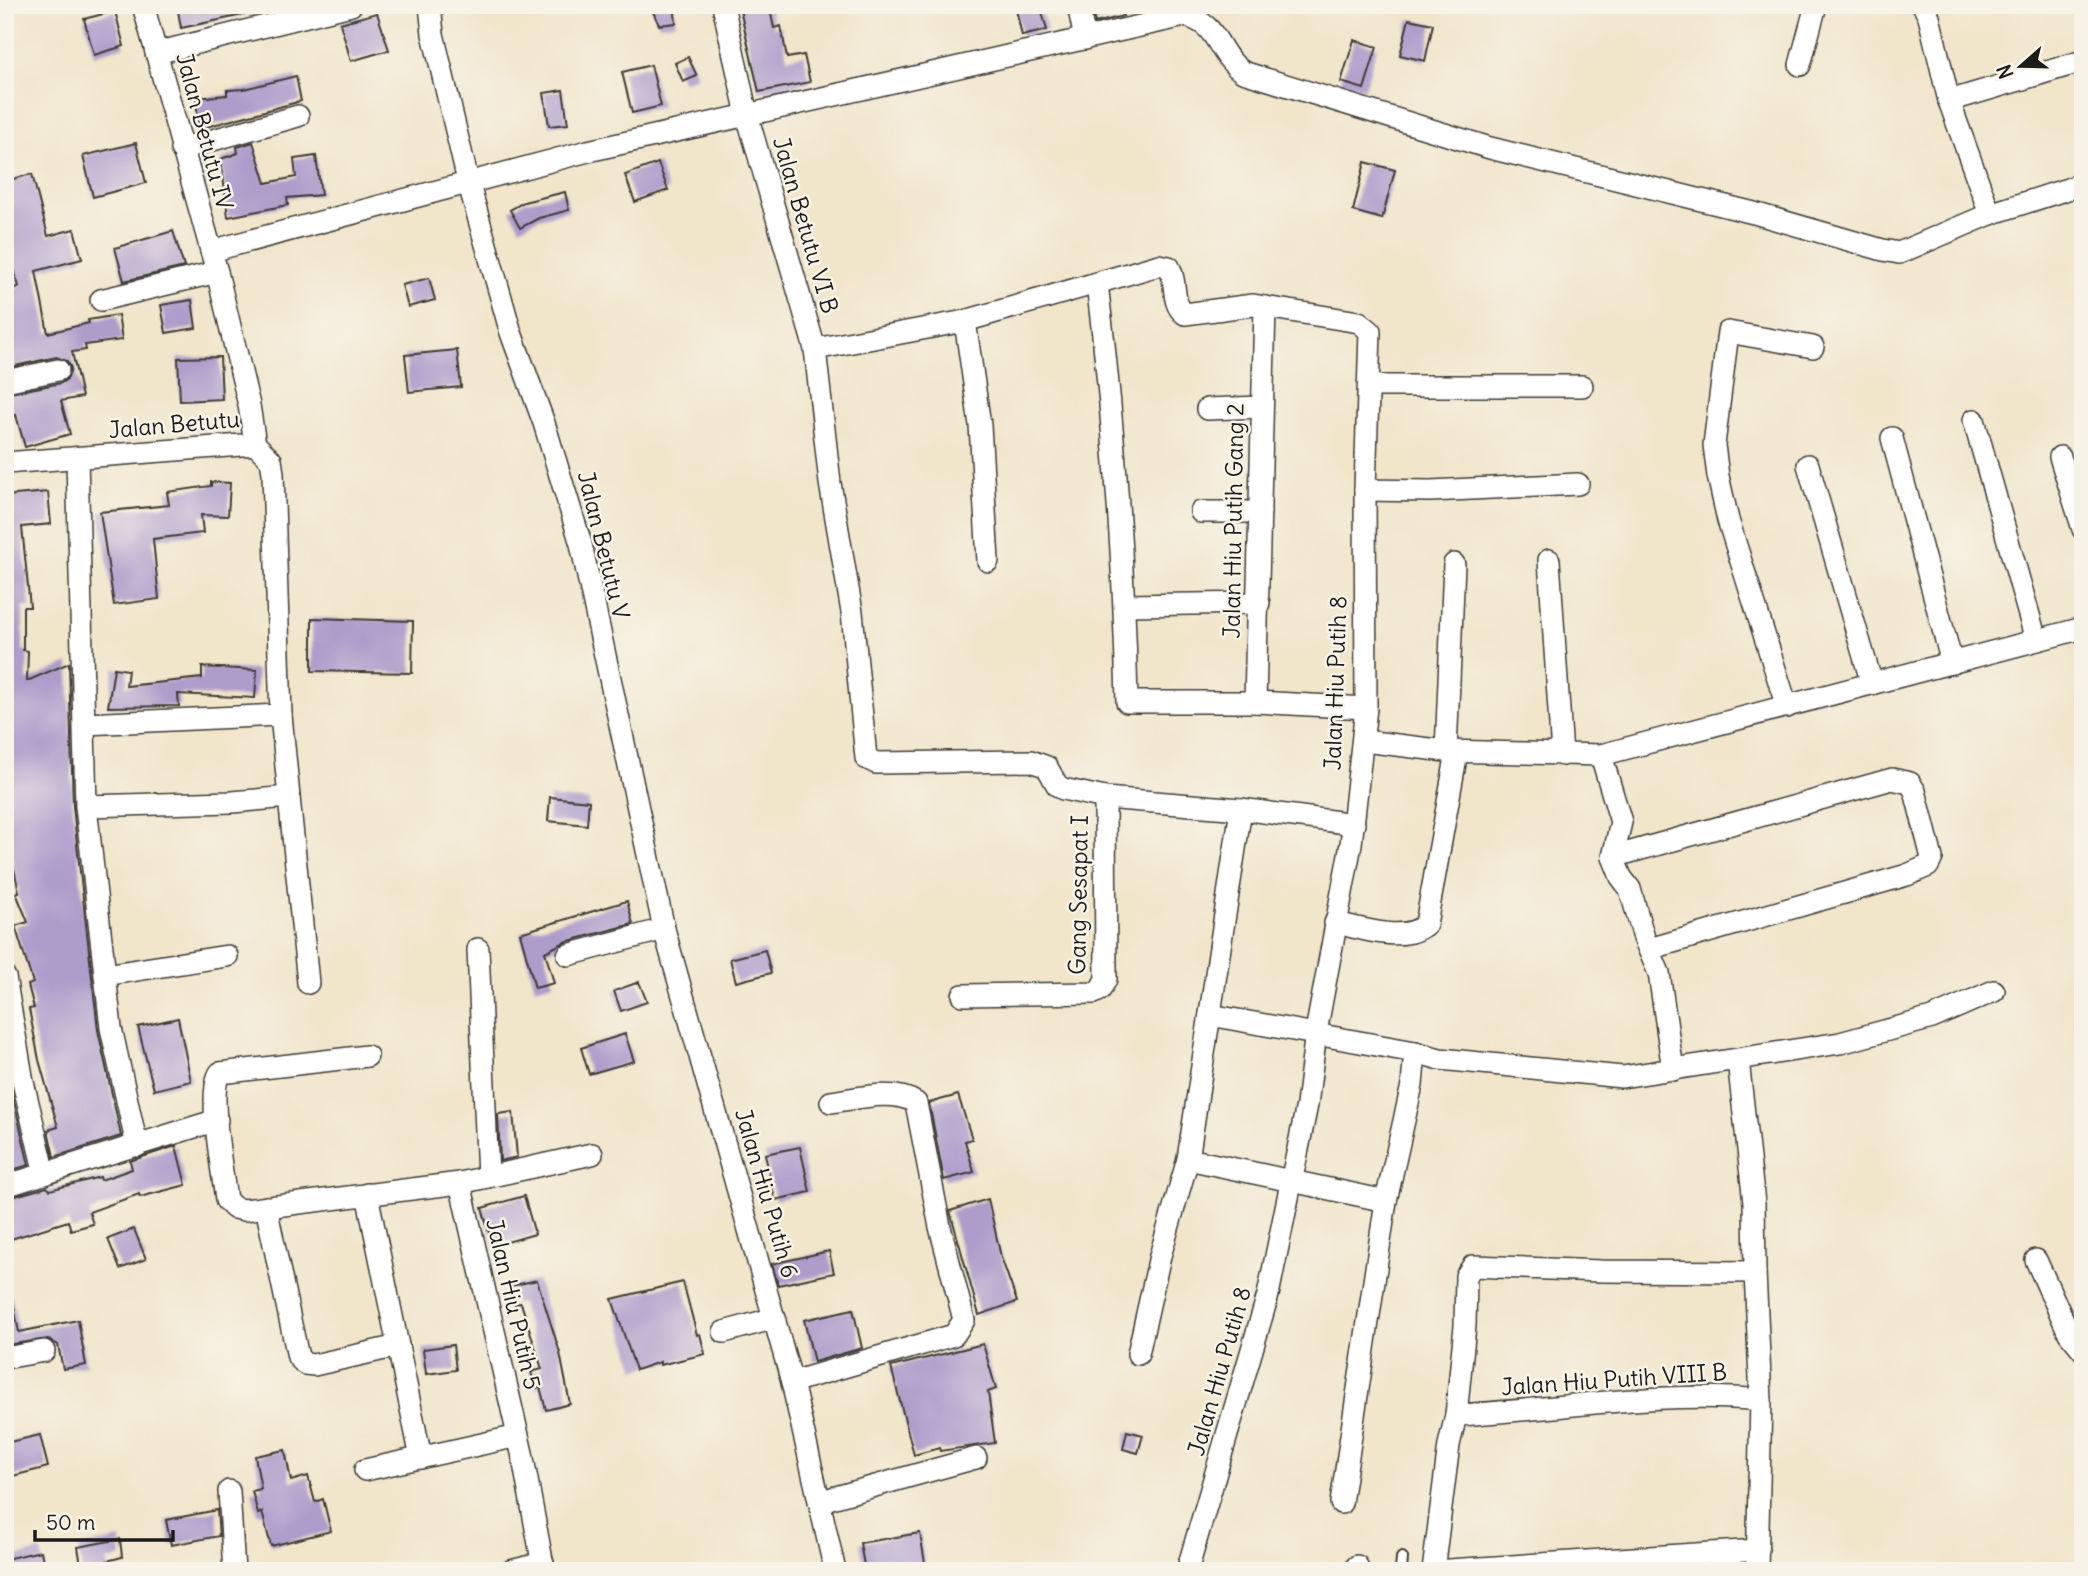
<svg xmlns="http://www.w3.org/2000/svg" width="2088" height="1576" viewBox="0 0 2088 1576" font-family="Delius,sans-serif">
<style>
.building{fill:#ae9ccb}
.lines{fill:none;stroke-linecap:round;stroke-linejoin:round}
.service-casing{stroke:#3c3a36;stroke-width:14}
.minor-casing{stroke:#3c3a36;stroke-width:24}
.service{stroke:#fff;stroke-width:10}
.minor{stroke:#fff;stroke-width:21}
.labels{text-anchor:middle;dominant-baseline:central;stroke-width:5;stroke-linejoin:round;paint-order:stroke}
.street-label{font-size:23px;fill:#1c1c1c;stroke:#f7f3e8}
</style>
<rect width="100%" height="100%" fill="#f7f3e8"/>
<filter id="ink" filterUnits="userSpaceOnUse"><feTurbulence type="fractalNoise" baseFrequency=".0143" numOctaves="2"/><feDisplacementMap in="SourceGraphic" scale="14" xChannelSelector="R" yChannelSelector="G"/><feConvolveMatrix kernelMatrix="1 2 1 2 8 2 1 2 1" color-interpolation-filters="sRGB"/></filter>
<filter id="wash" filterUnits="userSpaceOnUse"><feTurbulence type="fractalNoise" baseFrequency=".00686" numOctaves="4" result="noise"/><feDisplacementMap in="SourceGraphic" scale="28" xChannelSelector="R" yChannelSelector="G"/><feGaussianBlur stdDeviation="1.57" result="paint"/><feColorMatrix in="noise" values="0 0 0 0 0 0 0 0 0 0 0 0 0 0 0 0 0 1.4 0 .05"/><feComposite in="paint" operator="in"/></filter>
<g filter="url(#wash)">
<rect width="100%" height="100%" fill="#f1e5ca"/>
<g id="blocks">
<g class="building">
<path d="M 177,5 L 256,5 L 257,12 L 181,28 Z"/>
<path d="M 650,5 L 674,5 L 676,23 L 659,25 Z"/>
<path d="M 739,5 L 769,5 L 774,28 L 781,26 L 787,58 L 804,55 L 810,82 L 759,92 Z"/>
<path d="M 1015,5 L 1040,5 L 1047,30 L 1022,36 Z"/>
<path d="M 1091,5 L 1119,5 L 1123,16 L 1095,23 Z"/>
<path d="M 115,11 L 124,46 L 94,55 L 84,19 Z"/>
<path d="M 377,13 L 389,50 L 351,61 L 340,23 Z"/>
<path d="M 1409,19 L 1433,24 L 1425,61 L 1400,55 Z"/>
<path d="M 1354,40 L 1377,47 L 1364,89 L 1341,82 Z"/>
<path d="M 688,57 L 697,76 L 683,82 L 675,63 Z"/>
<path d="M 651,65 L 661,106 L 632,113 L 622,72 Z"/>
<path d="M 296,76 L 301,101 L 199,129 L 196,98 L 227,95 L 227,90 L 244,89 Z"/>
<path d="M 563,90 L 568,124 L 549,126 L 544,93 Z"/>
<path d="M 253,142 L 266,183 L 296,177 L 294,159 L 316,156 L 321,195 L 287,198 L 288,205 L 228,217 L 221,159 L 238,153 L 237,147 Z"/>
<path d="M 136,143 L 146,183 L 93,197 L 83,156 Z"/>
<path d="M 1365,162 L 1395,170 L 1382,219 L 1353,211 Z"/>
<path d="M 658,163 L 668,190 L 635,202 L 625,175 Z"/>
<path d="M 32,174 L 48,236 L 74,229 L 82,259 L 36,271 L 48,333 L 89,323 L 88,320 L 118,315 L 122,340 L 85,345 L 86,350 L 72,352 L 82,397 L 61,401 L 70,434 L 25,447 L 16,415 L 12,416 L 5,394 L 61,383 L 67,379 L 71,368 L 67,361 L 56,357 L 5,368 L 5,290 L 19,287 L 5,236 L 5,181 Z"/>
<path d="M 565,192 L 569,210 L 539,218 L 520,228 L 510,210 L 524,202 Z"/>
<path d="M 173,231 L 184,267 L 124,281 L 115,248 Z"/>
<path d="M 429,278 L 435,300 L 408,307 L 402,285 Z"/>
<path d="M 192,300 L 196,328 L 166,333 L 161,305 Z"/>
<path d="M 457,350 L 461,387 L 409,392 L 405,355 Z"/>
<path d="M 220,357 L 222,399 L 180,401 L 178,358 Z"/>
<path d="M 211,482 L 230,483 L 228,516 L 201,515 L 203,533 L 153,539 L 159,599 L 114,605 L 100,512 L 169,505 L 167,492 L 211,486 Z"/>
<path d="M 48,492 L 51,524 L 22,527 L 30,607 L 23,607 L 23,650 L 28,651 L 27,681 L 69,663 L 73,806 L 79,863 L 98,1030 L 121,1136 L 54,1157 L 48,1130 L 58,1127 L 39,1060 L 29,1009 L 34,1008 L 28,985 L 33,983 L 15,926 L 28,922 L 16,893 L 19,892 L 5,826 L 5,496 Z"/>
<path d="M 312,618 L 413,621 L 412,673 L 312,671 Z"/>
<path d="M 202,667 L 257,670 L 255,698 L 178,694 L 179,706 L 108,707 L 114,668 L 128,670 L 126,686 L 202,678 Z"/>
<path d="M 550,797 L 589,801 L 587,825 L 548,821 Z"/>
<path d="M 627,901 L 633,924 L 565,942 L 545,952 L 554,983 L 535,988 L 520,933 Z"/>
<path d="M 765,950 L 771,973 L 736,982 L 730,959 Z"/>
<path d="M 639,982 L 647,1002 L 621,1011 L 614,991 Z"/>
<path d="M 178,1018 L 191,1081 L 154,1090 L 138,1027 Z"/>
<path d="M 625,1034 L 634,1061 L 589,1074 L 581,1048 Z"/>
<path d="M 5,1080 L 9,1080 L 29,1165 L 5,1172 Z"/>
<path d="M 958,1095 L 972,1139 L 965,1141 L 974,1172 L 944,1180 L 929,1103 Z"/>
<path d="M 513,1112 L 517,1157 L 500,1161 L 498,1114 Z"/>
<path d="M 176,1146 L 186,1185 L 140,1197 L 139,1194 L 89,1212 L 93,1224 L 71,1230 L 68,1221 L 5,1241 L 5,1199 L 47,1187 L 50,1190 L 100,1177 L 101,1180 L 132,1169 L 130,1161 Z"/>
<path d="M 800,1147 L 810,1192 L 775,1200 L 765,1154 Z"/>
<path d="M 524,1196 L 535,1234 L 493,1246 L 482,1208 Z"/>
<path d="M 988,1199 L 1001,1257 L 1017,1302 L 979,1315 L 950,1211 Z"/>
<path d="M 134,1229 L 146,1259 L 120,1269 L 108,1239 Z"/>
<path d="M 829,1251 L 834,1273 L 778,1285 L 772,1264 Z"/>
<path d="M 537,1280 L 560,1353 L 570,1404 L 546,1410 L 540,1387 L 535,1388 L 531,1372 L 542,1369 L 521,1303 L 515,1304 L 511,1286 Z"/>
<path d="M 683,1282 L 697,1335 L 700,1334 L 705,1354 L 660,1365 L 660,1362 L 636,1370 L 612,1299 Z"/>
<path d="M 5,1297 L 12,1297 L 19,1332 L 78,1320 L 86,1365 L 63,1369 L 58,1345 L 48,1339 L 5,1345 Z"/>
<path d="M 853,1309 L 862,1348 L 814,1362 L 804,1320 Z"/>
<path d="M 983,1344 L 996,1389 L 988,1392 L 995,1443 L 940,1451 L 939,1448 L 914,1455 L 891,1367 Z"/>
<path d="M 453,1345 L 456,1370 L 426,1374 L 423,1349 Z"/>
<path d="M 1127,1431 L 1143,1435 L 1138,1453 L 1123,1449 Z"/>
<path d="M 40,1435 L 48,1467 L 5,1478 L 5,1443 Z"/>
<path d="M 285,1450 L 291,1481 L 308,1476 L 315,1502 L 323,1499 L 331,1531 L 271,1546 L 262,1512 L 258,1514 L 252,1491 L 261,1489 L 255,1456 Z"/>
<path d="M 217,1510 L 219,1536 L 171,1545 L 166,1520 Z"/>
<path d="M 920,1533 L 926,1569 L 865,1571 L 860,1543 Z"/>
<path d="M 120,1539 L 122,1557 L 107,1561 L 110,1571 L 82,1571 L 78,1547 Z"/>
<path d="M 41,1551 L 45,1571 L 5,1571 L 5,1559 Z"/>
</g>
</g>
</g>
<g filter="url(#ink)">
<use href="#blocks" fill-opacity="0" stroke="#3c3a36" stroke-width="2"/>
<g class="lines">
<g class="service-casing">
<path id="service" d="M 1401,1571 L 1402,1558"/>
</g>
<g class="minor-casing">
<g id="minor">
<path d="M 430,5 L 433,34 L 468,181 L 511,333 L 544,423 L 581,544 L 664,929"/>
<path d="M 723,5 L 747,115 L 815,349 L 830,483 L 852,612 L 866,758 L 876,763 L 1031,761 L 1047,767 L 1057,785 L 1063,789 L 1105,798 L 1241,809 L 1354,824"/>
<path d="M 1078,5 L 1085,39"/>
<path d="M 1923,5 L 1929,17 L 1949,101 L 1990,214 L 2083,184"/>
<path d="M 156,53 L 351,5"/>
<path d="M 1800,65 L 1816,5"/>
<path d="M 1949,101 L 2083,61"/>
<path d="M 181,149 L 298,116"/>
<path d="M 211,251 L 588,151 L 1184,16 C 1220,23 1215,53 1243,72 L 1490,148 L 1754,213 L 1883,250 L 1899,253 L 1990,214"/>
<path d="M 1097,283 C 1114,423 1124,562 1127,702 L 1255,702 L 1366,708"/>
<path d="M 101,300 L 217,272"/>
<path d="M 965,321 L 980,425 L 988,561"/>
<path d="M 815,349 L 965,321 L 1159,265 L 1169,267 C 1178,282 1170,303 1185,314 L 1253,305 L 1265,307 L 1255,702"/>
<path d="M 5,381 L 58,370"/>
<path d="M 1369,386 L 1582,386"/>
<path d="M 1207,409 L 1261,407"/>
<path d="M 1974,420 L 2036,640"/>
<path d="M 1892,438 L 1952,663"/>
<path d="M 2060,457 L 2083,529"/>
<path d="M 77,458 L 86,806 L 111,1028 L 137,1146"/>
<path d="M 5,463 L 255,444 L 249,405 L 217,272 L 143,5"/>
<path d="M 1808,465 L 1872,684"/>
<path d="M 1365,490 L 1430,491 L 1578,484"/>
<path d="M 1201,512 L 1260,512"/>
<path d="M 1549,560 L 1562,755"/>
<path d="M 1125,605 L 1259,603"/>
<path d="M 1787,707 L 1728,520 L 1718,476 L 1714,445 L 1728,332 L 1813,347"/>
<path d="M 85,724 L 281,715"/>
<path d="M 1364,741 L 1446,751 L 1601,755 L 2083,628"/>
<path d="M 1446,751 L 1454,564"/>
<path d="M 1601,755 L 1621,822 L 1613,857 L 1621,877 L 1630,889 L 1644,938 L 1659,973 L 1673,1070"/>
<path d="M 289,797 L 308,983"/>
<path d="M 86,806 L 232,802 L 289,797 L 281,715 L 273,473 L 271,460 L 255,444"/>
<path d="M 1613,857 L 1892,779 L 1910,783 L 1915,791 L 1932,858 L 1928,866 L 1907,875 L 1649,949"/>
<path d="M 1335,923 C 1362,928 1405,944 1426,924 L 1457,752"/>
<path d="M 478,949 L 488,1177"/>
<path d="M 568,955 L 664,929 L 792,1382 L 835,1571"/>
<path d="M 105,975 L 227,956"/>
<path d="M 5,977 L 23,1082 L 45,1174"/>
<path d="M 963,995 L 1094,993 L 1100,990 L 1106,979 L 1105,798"/>
<path d="M 1210,1015 L 1415,1052 L 1412,1085 L 1386,1201 L 1341,1503"/>
<path d="M 1415,1052 L 1440,1059 L 1622,1077 L 1840,1043 L 1932,1018 L 1994,991"/>
<path d="M 367,1056 L 220,1073 C 207,1092 223,1174 226,1200 L 234,1208 L 244,1210 L 460,1183"/>
<path d="M 1738,1060 L 1754,1203 L 1755,1272"/>
<path d="M 1188,1159 L 1386,1201"/>
<path d="M 5,1186 L 217,1120"/>
<path d="M 367,1194 L 421,1458"/>
<path d="M 266,1207 L 298,1357 L 305,1364 L 314,1365 L 398,1346"/>
<path d="M 2036,1260 L 2069,1333 L 2083,1350"/>
<path d="M 724,1332 L 775,1318"/>
<path d="M 1138,1354 L 1160,1256 L 1188,1159 L 1241,809"/>
<path d="M 5,1358 L 44,1351"/>
<path d="M 792,1382 L 954,1335 L 964,1320 L 940,1227 L 916,1103 C 894,1088 855,1099 831,1102"/>
<path d="M 1456,1415 L 1465,1326 L 1466,1276 L 1473,1266 L 1601,1271 L 1755,1272 L 1761,1400"/>
<path d="M 365,1470 L 518,1436"/>
<path d="M 229,1491 L 234,1571"/>
<path d="M 821,1501 L 976,1458"/>
<path d="M 511,1571 L 543,1563"/>
<path d="M 544,1571 L 522,1453 L 460,1183 L 592,1154"/>
<path d="M 1187,1571 L 1268,1295 L 1307,1105 L 1316,1032 L 1351,844 L 1366,708 L 1365,490 L 1370,331 L 1359,322 L 1265,307"/>
<path d="M 1357,1571 L 1357,1566"/>
<path d="M 1757,1571 L 1761,1400 C 1660,1390 1557,1410 1456,1415 L 1449,1445 L 1433,1571 L 1758,1550"/>
</g>
</g>
<use href="#service" class="service"/>
<use href="#minor" class="minor"/>
</g>
</g>
<g class="labels">
<g class="street-label">
<text transform="translate(205 131) rotate(75)">Jalan Betutu IV</text>
<text transform="translate(806 225) rotate(74)">Jalan Betutu VI B</text>
<text transform="translate(174 424) rotate(-5)">Jalan Betutu</text>
<text transform="translate(1233 521) rotate(-89)">Jalan Hiu Putih Gang 2</text>
<text transform="translate(604 545) rotate(76)">Jalan Betutu V</text>
<text transform="translate(1335 683) rotate(-88)">Jalan Hiu Putih 8</text>
<text transform="translate(1078 895) rotate(-89)">Gang Sesapat I</text>
<text transform="translate(767 1193) rotate(74)">Jalan Hiu Putih 6</text>
<text transform="translate(514 1304) rotate(77)">Jalan Hiu Putih 5</text>
<text transform="translate(1219 1371) rotate(-74)">Jalan Hiu Putih 8</text>
<text transform="translate(1614 1379) rotate(-4)">Jalan Hiu Putih VIII B</text>
</g>
</g>
<rect width="2088" height="1576" fill="none" stroke="#f7f3e8" stroke-width="28"/>
<g transform="translate(2021 66) rotate(250)" stroke="#f7f3e8" stroke-width="5" paint-order="stroke">
<path d="M0-5L12 26L0 18L-12 26Z" fill="#1c1c1c"/>
<text y="-10" font-size="19" font-weight="bold" text-anchor="middle" fill="#1c1c1c">N</text>
</g>
<path d="M35 1530v10h138v-10" fill="none" stroke="#1c1c1c" stroke-width="3.5"/>
<text x="46" y="1530" font-size="21" fill="#1c1c1c" stroke="#f7f3e8" stroke-width="5" paint-order="stroke">50 m</text>
</svg>
